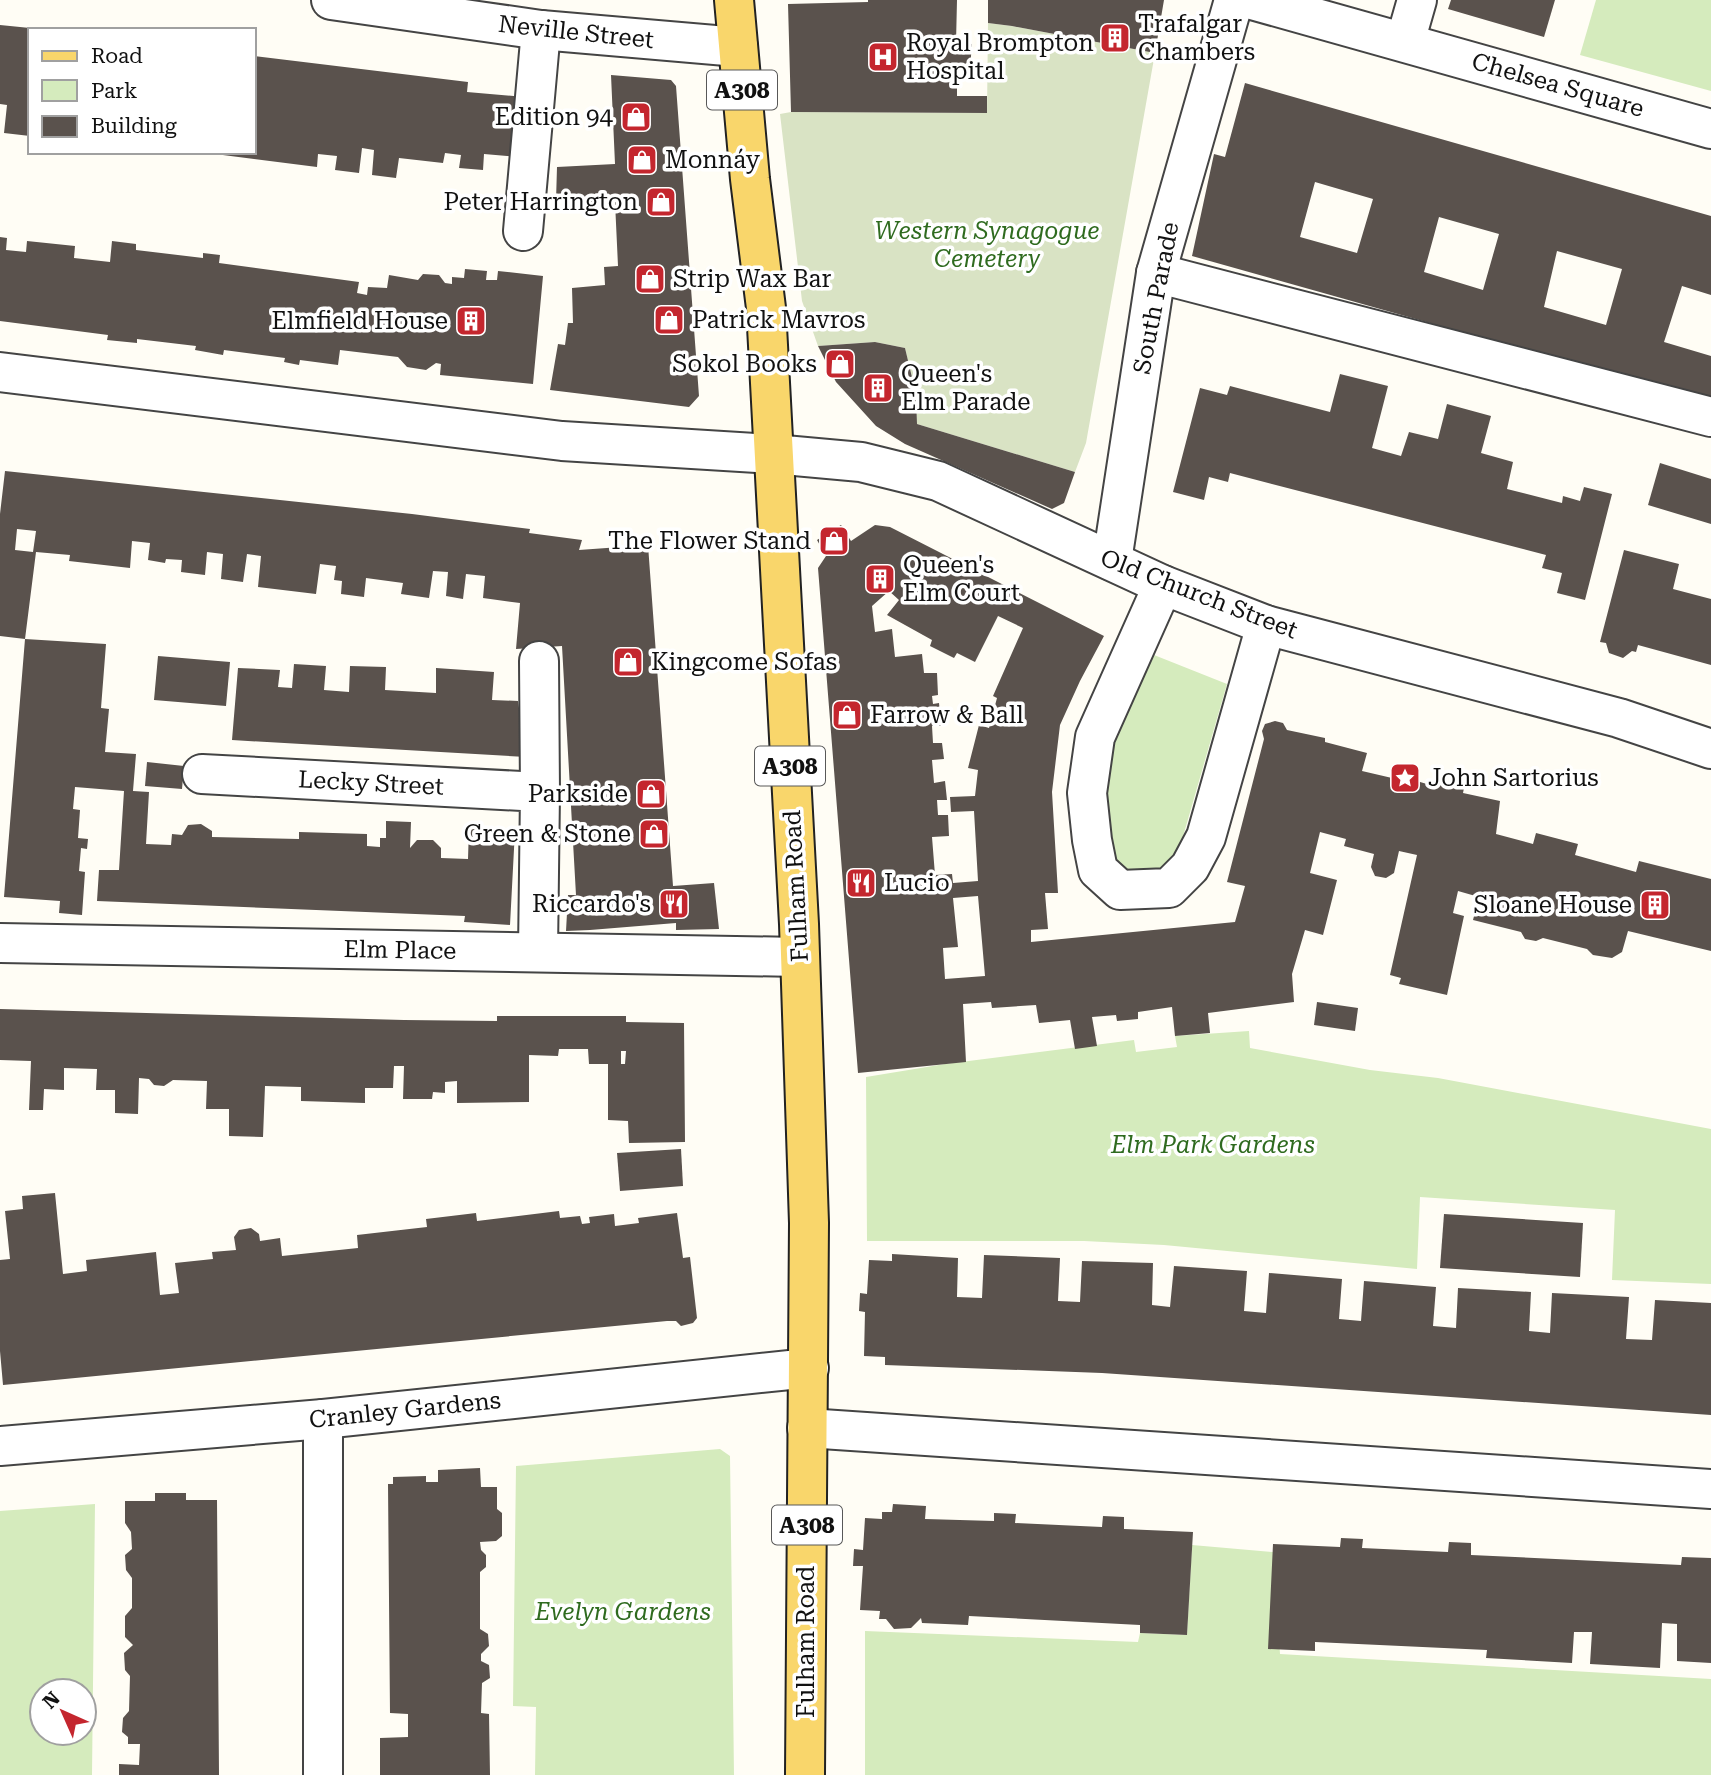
<svg xmlns="http://www.w3.org/2000/svg" width="1711" height="1775" viewBox="0 0 1711 1775" font-family="'Roboto Serif',serif">
<style>
.green{fill:#d5ebbd;fill-rule:evenodd}
.cemetery{fill:#d9e3c4}
.building{fill:#5a524d;fill-rule:evenodd}
.lines{fill:none;stroke-linecap:round;stroke-linejoin:round}
.minor-casing{stroke:#444;stroke-width:42}
.major-casing{stroke:#222;stroke-width:42}
.minor{stroke:#fff;stroke-width:38}
.major{stroke:#f9d66b;stroke-width:38}
.labels{text-anchor:middle;dominant-baseline:central;stroke-width:7;stroke-linejoin:round;paint-order:stroke}
.shield{fill:#fff;stroke:#585858;stroke-width:2}
.shield-label{font-size:23px;font-weight:bold;fill:#111}
.poi-label{font-size:24px;fill:#111;stroke:#fff;text-anchor:start}
.street-label{font-size:24px;fill:#111;stroke:#fff}
.park-label{font-size:24px;font-style:italic;fill:#2f6b1f;stroke:#fff}
</style>
<rect width="100%" height="100%" fill="#fffdf5"/>
<g class="green">
<path d="M 1596,0 L 1711,0 L 1711,91 L 1580,55 Z"/>
<path d="M 1149,653 L 1227,684 L 1182,840 L 1171,864 L 1153,874 L 1141,876 L 1120,865 L 1113,857 L 1102,818 L 1107,746 Z"/>
<path d="M 1249,1031 L 1250,1048 L 1370,1070 L 1438,1078 L 1711,1129 L 1711,1284 L 1612,1280 L 1615,1210 L 1420,1197 L 1417,1269 L 1164,1245 L 1084,1241 L 867,1241 L 866,1077 L 945,1064 L 1134,1040 L 1136,1052 L 1177,1047 L 1175,1036 Z"/>
<path d="M 720,1449 L 730,1456 L 734,1775 L 535,1775 L 536,1707 L 513,1706 L 516,1466 Z"/>
<path d="M 95,1504 L 92,1775 L 0,1775 L 0,1511 ZM 42,1691 L 84,1691 L 84,1733 L 42,1733 Z"/>
<path d="M 1192,1545 L 1273,1552 L 1280,1654 L 1711,1679 L 1711,1775 L 865,1775 L 865,1631 L 1138,1642 L 1140,1633 L 1187,1635 Z"/>
</g>
<path class="cemetery" d="M 988,23 L 1012,26 L 1155,53 L 1086,443 L 1075,472 L 917,424 L 916,394 L 905,348 L 875,342 L 818,346 L 802,301 L 780,114 L 791,112 L 987,113 Z"/>
<g class="building">
<path d="M 868,0 L 957,0 L 956,43 L 972,44 L 970,68 L 957,68 L 957,96 L 987,96 L 987,113 L 791,112 L 788,4 L 868,2 Z"/>
<path d="M 988,0 L 1164,0 L 1155,53 L 1012,26 L 988,23 Z"/>
<path d="M 1451,0 L 1555,0 L 1544,37 L 1448,9 Z"/>
<path d="M 0,25 L 30,28 L 30,136 L 4,133 L 7,105 L 0,104 Z"/>
<path d="M 254,56 L 468,82 L 467,92 L 525,97 L 519,157 L 484,154 L 483,170 L 459,168 L 461,155 L 445,153 L 443,163 L 399,158 L 396,178 L 372,175 L 374,150 L 362,148 L 359,173 L 335,170 L 337,156 L 318,154 L 317,167 L 215,154 L 215,152 L 254,152 Z"/>
<path d="M 611,75 L 671,80 L 676,86 L 699,396 L 689,407 L 550,390 L 558,344 L 565,345 L 568,323 L 573,323 L 572,288 L 605,285 L 604,267 L 618,266 L 615,202 L 577,205 L 556,201 L 557,167 L 615,164 Z"/>
<path d="M 1245,83 L 1711,216 L 1711,295 L 1682,286 L 1664,342 L 1711,356 L 1711,402 L 1192,256 L 1214,154 L 1225,157 ZM 1315,182 L 1373,199 L 1357,253 L 1300,237 ZM 1439,217 L 1499,234 L 1483,290 L 1424,272 ZM 1557,251 L 1622,269 L 1606,325 L 1544,307 Z"/>
<path d="M 0,237 L 7,238 L 6,250 L 26,252 L 27,241 L 75,246 L 74,258 L 110,262 L 112,241 L 136,244 L 136,250 L 203,258 L 203,253 L 220,255 L 219,263 L 359,282 L 357,293 L 367,295 L 368,287 L 387,288 L 389,275 L 418,280 L 423,274 L 439,275 L 445,283 L 452,284 L 452,277 L 464,278 L 465,269 L 487,271 L 486,280 L 497,280 L 498,271 L 543,276 L 533,384 L 440,375 L 441,364 L 436,363 L 426,370 L 407,367 L 398,357 L 340,350 L 338,365 L 300,360 L 299,365 L 284,362 L 285,358 L 224,350 L 223,355 L 195,350 L 196,346 L 137,339 L 137,343 L 107,340 L 108,335 L 0,321 Z"/>
<path d="M 875,342 L 905,348 L 916,394 L 917,424 L 1075,472 L 1064,503 L 1052,509 L 905,444 L 876,426 L 836,382 L 818,346 Z"/>
<path d="M 1340,374 L 1388,386 L 1372,448 L 1401,456 L 1409,432 L 1438,439 L 1447,404 L 1491,416 L 1481,453 L 1513,462 L 1507,489 L 1562,503 L 1563,496 L 1580,501 L 1584,487 L 1612,494 L 1585,600 L 1557,593 L 1562,573 L 1542,568 L 1546,555 L 1230,473 L 1228,482 L 1209,477 L 1204,500 L 1173,492 L 1200,388 L 1227,395 L 1230,386 L 1330,412 Z"/>
<path d="M 1660,463 L 1711,479 L 1711,524 L 1648,505 Z"/>
<path d="M 5,471 L 412,514 L 530,529 L 529,533 L 582,540 L 579,550 L 648,545 L 673,886 L 714,883 L 719,929 L 676,930 L 676,923 L 590,930 L 566,931 L 568,895 L 576,895 L 562,646 L 516,649 L 520,603 L 483,598 L 485,576 L 466,574 L 463,599 L 446,596 L 448,572 L 433,571 L 429,598 L 401,594 L 403,583 L 366,578 L 364,597 L 341,594 L 342,581 L 334,580 L 336,566 L 320,564 L 316,594 L 258,587 L 261,556 L 247,554 L 243,582 L 221,579 L 223,554 L 207,552 L 205,575 L 181,572 L 182,560 L 166,559 L 165,563 L 148,560 L 150,543 L 132,541 L 130,568 L 69,561 L 70,555 L 36,552 L 25,639 L 0,636 L 0,514 ZM 17,529 L 36,531 L 33,552 L 15,550 Z"/>
<path d="M 841,525 L 851,541 L 875,525 L 890,527 L 1104,636 L 1080,681 L 1060,725 L 1052,792 L 1058,893 L 1045,893 L 1048,929 L 1031,930 L 1031,942 L 1235,922 L 1245,886 L 1227,882 L 1264,739 L 1262,731 L 1265,724 L 1275,721 L 1283,723 L 1287,730 L 1325,738 L 1325,742 L 1367,753 L 1362,771 L 1392,778 L 1393,774 L 1437,787 L 1437,782 L 1464,788 L 1463,793 L 1500,801 L 1496,834 L 1533,844 L 1536,833 L 1578,844 L 1575,855 L 1636,872 L 1639,861 L 1711,879 L 1711,951 L 1628,931 L 1622,952 L 1612,958 L 1593,955 L 1587,949 L 1543,938 L 1536,941 L 1525,939 L 1521,932 L 1473,920 L 1479,897 L 1458,891 L 1453,913 L 1464,916 L 1447,995 L 1399,984 L 1401,978 L 1390,975 L 1417,855 L 1399,851 L 1394,873 L 1386,878 L 1375,876 L 1371,867 L 1374,854 L 1344,846 L 1346,839 L 1320,832 L 1310,873 L 1337,880 L 1323,935 L 1305,930 L 1292,974 L 1294,1002 L 1208,1013 L 1210,1033 L 1175,1036 L 1172,1007 L 1138,1012 L 1138,1019 L 1117,1021 L 1116,1015 L 1092,1017 L 1097,1046 L 1075,1049 L 1070,1020 L 1039,1023 L 1036,1005 L 992,1008 L 991,1002 L 963,1004 L 966,1062 L 858,1073 L 818,568 L 826,556 L 817,540 ZM 889,591 L 899,600 L 887,615 L 932,640 L 930,646 L 954,658 L 957,653 L 975,662 L 998,616 L 1023,628 L 993,696 L 997,698 L 989,728 L 979,725 L 968,768 L 978,770 L 975,796 L 950,797 L 951,812 L 974,811 L 978,881 L 953,883 L 952,874 L 935,875 L 932,837 L 949,836 L 948,815 L 938,815 L 937,800 L 947,800 L 945,781 L 934,783 L 932,760 L 944,759 L 942,743 L 933,743 L 932,726 L 941,726 L 939,703 L 933,704 L 932,696 L 938,695 L 937,673 L 924,673 L 922,654 L 895,657 L 892,629 L 875,632 L 872,606 ZM 978,896 L 985,976 L 945,979 L 943,948 L 958,947 L 953,898 Z"/>
<path d="M 1624,550 L 1679,564 L 1673,589 L 1711,599 L 1711,665 L 1638,645 L 1636,652 L 1632,651 L 1623,658 L 1609,653 L 1606,643 L 1600,642 Z"/>
<path d="M 25,639 L 106,644 L 101,708 L 109,709 L 105,752 L 136,754 L 133,791 L 149,792 L 146,844 L 171,845 L 172,834 L 182,835 L 188,825 L 201,824 L 212,831 L 212,837 L 299,839 L 299,832 L 367,834 L 367,846 L 380,847 L 380,838 L 386,838 L 386,821 L 411,822 L 410,848 L 417,840 L 433,840 L 441,848 L 441,858 L 468,859 L 469,827 L 515,830 L 510,925 L 464,922 L 465,916 L 97,901 L 99,870 L 119,870 L 124,791 L 75,787 L 73,809 L 80,810 L 78,838 L 88,839 L 87,849 L 81,848 L 79,871 L 85,872 L 82,915 L 59,913 L 60,901 L 4,897 Z"/>
<path d="M 158,656 L 230,662 L 226,706 L 154,700 Z"/>
<path d="M 294,664 L 326,666 L 324,690 L 349,692 L 350,666 L 386,667 L 385,690 L 436,693 L 436,668 L 494,672 L 492,700 L 518,701 L 526,757 L 232,740 L 238,668 L 280,670 L 278,687 L 292,688 Z"/>
<path d="M 147,762 L 184,766 L 182,789 L 145,786 Z"/>
<path d="M 1317,1002 L 1358,1008 L 1355,1031 L 1314,1025 Z"/>
<path d="M 0,1009 L 404,1020 L 497,1021 L 497,1016 L 626,1016 L 626,1022 L 684,1023 L 685,1142 L 629,1143 L 628,1121 L 608,1120 L 608,1064 L 589,1064 L 588,1049 L 559,1049 L 558,1056 L 529,1055 L 529,1102 L 457,1103 L 457,1081 L 445,1082 L 445,1093 L 433,1092 L 432,1099 L 403,1099 L 404,1066 L 394,1066 L 393,1088 L 365,1088 L 365,1103 L 301,1101 L 301,1087 L 265,1086 L 263,1137 L 229,1136 L 229,1109 L 206,1109 L 207,1081 L 173,1080 L 164,1086 L 154,1085 L 149,1079 L 139,1078 L 138,1114 L 115,1113 L 115,1090 L 96,1090 L 97,1069 L 64,1068 L 64,1090 L 44,1089 L 43,1110 L 29,1110 L 31,1061 L 0,1060 ZM 621,1051 L 626,1051 L 625,1064 L 621,1064 Z"/>
<path d="M 681,1149 L 683,1186 L 620,1191 L 617,1153 Z"/>
<path d="M 55,1193 L 63,1274 L 87,1271 L 86,1260 L 156,1252 L 160,1295 L 179,1293 L 175,1263 L 213,1259 L 212,1252 L 236,1250 L 234,1237 L 239,1230 L 251,1228 L 259,1234 L 260,1241 L 280,1238 L 282,1256 L 358,1248 L 357,1235 L 427,1227 L 426,1219 L 476,1213 L 477,1221 L 559,1211 L 560,1218 L 580,1216 L 582,1224 L 590,1223 L 589,1217 L 614,1214 L 615,1226 L 639,1223 L 638,1218 L 677,1213 L 683,1258 L 690,1257 L 697,1318 L 693,1323 L 681,1326 L 676,1321 L 667,1321 L 3,1385 L 0,1351 L 0,1260 L 10,1259 L 5,1211 L 23,1209 L 22,1196 Z"/>
<path d="M 1444,1214 L 1583,1223 L 1580,1277 L 1440,1268 Z"/>
<path d="M 892,1254 L 958,1258 L 957,1297 L 982,1298 L 984,1255 L 1060,1258 L 1058,1301 L 1080,1302 L 1082,1261 L 1153,1263 L 1152,1305 L 1170,1307 L 1174,1266 L 1247,1271 L 1244,1311 L 1266,1313 L 1269,1273 L 1342,1279 L 1339,1319 L 1361,1321 L 1364,1281 L 1436,1287 L 1433,1326 L 1456,1328 L 1458,1288 L 1531,1292 L 1529,1331 L 1550,1333 L 1552,1293 L 1629,1297 L 1626,1339 L 1652,1340 L 1655,1300 L 1711,1303 L 1711,1415 L 1102,1373 L 885,1365 L 885,1357 L 864,1356 L 865,1312 L 859,1311 L 860,1293 L 867,1294 L 869,1260 L 892,1261 Z"/>
<path d="M 480,1468 L 481,1487 L 497,1487 L 497,1509 L 502,1513 L 502,1536 L 496,1541 L 480,1542 L 481,1550 L 486,1555 L 486,1567 L 480,1572 L 480,1629 L 488,1634 L 489,1646 L 481,1654 L 481,1661 L 489,1665 L 490,1678 L 482,1683 L 481,1713 L 489,1714 L 490,1775 L 380,1775 L 380,1738 L 408,1737 L 408,1714 L 390,1713 L 388,1484 L 393,1484 L 393,1477 L 426,1476 L 426,1482 L 438,1482 L 438,1470 Z"/>
<path d="M 155,1493 L 186,1493 L 186,1500 L 217,1500 L 219,1775 L 119,1775 L 119,1764 L 139,1765 L 140,1744 L 128,1744 L 128,1737 L 122,1732 L 123,1718 L 129,1711 L 130,1676 L 125,1670 L 124,1653 L 133,1645 L 125,1637 L 125,1616 L 132,1608 L 132,1578 L 126,1570 L 125,1555 L 132,1549 L 131,1532 L 125,1523 L 125,1501 L 155,1501 Z"/>
<path d="M 893,1504 L 926,1506 L 925,1519 L 994,1521 L 994,1513 L 1016,1514 L 1015,1523 L 1102,1527 L 1103,1516 L 1124,1517 L 1124,1529 L 1193,1532 L 1187,1635 L 1140,1633 L 1140,1625 L 969,1616 L 968,1625 L 922,1623 L 921,1618 L 911,1628 L 894,1629 L 886,1619 L 879,1619 L 880,1611 L 860,1610 L 863,1566 L 853,1566 L 854,1549 L 863,1550 L 865,1518 L 882,1519 L 882,1512 L 892,1512 Z"/>
<path d="M 1341,1538 L 1363,1539 L 1362,1548 L 1448,1552 L 1449,1542 L 1471,1543 L 1471,1555 L 1681,1565 L 1682,1557 L 1711,1558 L 1711,1663 L 1677,1661 L 1677,1624 L 1662,1623 L 1660,1668 L 1590,1664 L 1592,1632 L 1574,1632 L 1572,1663 L 1486,1658 L 1487,1650 L 1315,1642 L 1315,1651 L 1268,1649 L 1273,1544 L 1340,1547 Z"/>
</g>
<g class="lines">
<g class="minor-casing">
<g id="minor">
<path d="M 331,0 L 541,30 L 738,47"/>
<path d="M 1252,0 L 1711,129"/>
<path d="M 1405,42 L 1417,0"/>
<path d="M 523,231 L 541,30"/>
<path d="M 1156,273 L 1711,417"/>
<path d="M 0,372 L 562,441 L 773,454 L 861,462 L 938,481 L 1163,585 L 1266,625 L 1619,718 L 1711,749"/>
<path d="M 1112,561 L 1156,273 L 1234,0"/>
<path d="M 1163,585 L 1095,737 L 1087,793 L 1092,840 L 1098,870 L 1120,890 L 1169,888 L 1190,867 L 1206,837 L 1266,625"/>
<path d="M 539,661 L 540,792"/>
<path d="M 202,774 L 540,792 L 538,952"/>
<path d="M 0,943 L 799,957"/>
<path d="M 807,1428 L 1711,1489"/>
<path d="M 0,1446 L 323,1419 L 809,1368"/>
<path d="M 323,1775 L 323,1419"/>
</g>
</g>
<g class="major-casing">
<path id="major" d="M 734,0 L 750,179 L 766,308 L 799,924 L 809,1223 L 805,1775"/>
</g>
<use href="#minor" class="minor"/>
<use href="#major" class="major"/>
</g>
<defs>
<g id="building-square" transform="scale(1.575)"><rect x="-9" y="-9" width="18" height="18" rx="4" fill="#c4262e" stroke="#fff"/><path d="M-4-6H4V6H1V3H-1V6H-4ZM-2.5-4.3h1.7v1.8h-1.7ZM.8-4.3h1.7v1.8H.8ZM-2.5-1h1.7V.8h-1.7ZM.8-1h1.7V.8H.8Z" fill="#fff"/></g>
<g id="hospital-square" transform="scale(1.575)"><rect x="-9" y="-9" width="18" height="18" rx="4" fill="#c4262e" stroke="#fff"/><path d="M-5-5h3v3.5h4V-5h3V5h-3V1.5h-4V5h-3Z" fill="#fff"/></g>
<g id="shop-square" transform="scale(1.575)"><rect x="-9" y="-9" width="18" height="18" rx="4" fill="#c4262e" stroke="#fff"/><path d="M-5-2.5h2.3a2.7 3.5 0 0 1 5.4 0H5L5.5 6h-11ZM-1.5-2.5h3a1.5 2.3 0 0 0-3 0Z" fill="#fff"/></g>
<g id="sight-square" transform="scale(1.575)"><rect x="-9" y="-9" width="18" height="18" rx="4" fill="#c4262e" stroke="#fff"/><path d="M0-6L1.8-2.2L6-1.7L2.9 1.2L3.7 5.4L0 3.3L-3.7 5.4L-2.9 1.2L-6-1.7L-1.8-2.2Z" fill="#fff"/></g>
<g id="restaurant-square" transform="scale(1.575)"><rect x="-9" y="-9" width="18" height="18" rx="4" fill="#c4262e" stroke="#fff"/><path d="M-5-6h1v4h1v-4h1v4h1v-4h1v5L-1.5 .5V6h-2V.5L-5-1ZM5-6V6H3V1.5H1.5Q1.5-4 5-6Z" fill="#fff"/></g>
</defs>
<g fill-rule="evenodd">
<use href="#building-square" x="1115" y="38"/>
<use href="#hospital-square" x="883" y="57"/>
<use href="#shop-square" x="636" y="117"/>
<use href="#shop-square" x="642" y="160"/>
<use href="#shop-square" x="661" y="202"/>
<use href="#shop-square" x="650" y="279"/>
<use href="#shop-square" x="669" y="320"/>
<use href="#building-square" x="471" y="321"/>
<use href="#shop-square" x="840" y="364"/>
<use href="#building-square" x="878" y="388"/>
<use href="#shop-square" x="834" y="541"/>
<use href="#building-square" x="880" y="579"/>
<use href="#shop-square" x="628" y="662"/>
<use href="#shop-square" x="847" y="715"/>
<use href="#sight-square" x="1405" y="778"/>
<use href="#shop-square" x="651" y="794"/>
<use href="#shop-square" x="654" y="834"/>
<use href="#restaurant-square" x="861" y="883"/>
<use href="#restaurant-square" x="674" y="904"/>
<use href="#building-square" x="1655" y="905"/>
</g>
<g class="labels">
<g class="shield">
<rect x="707" y="70.5" width="70" height="39" rx="5"/>
<rect x="755" y="746.5" width="70" height="39" rx="5"/>
<rect x="772" y="1505.5" width="70" height="39" rx="5"/>
</g>
<g class="shield-label">
<text x="742" y="90">A308</text>
<text x="790" y="766">A308</text>
<text x="807" y="1525">A308</text>
</g>
<g class="poi-label">
<text x="1138" y="24">Trafalgar<tspan x="1138" dy="28">Chambers</tspan></text>
<text x="906" y="43">Royal Brompton<tspan x="906" dy="28">Hospital</tspan></text>
<text x="613" y="117" text-anchor="end">Edition 94</text>
<text x="665" y="160">Monnáy</text>
<text x="638" y="202" text-anchor="end">Peter Harrington</text>
<text x="673" y="279">Strip Wax Bar</text>
<text x="692" y="320">Patrick Mavros</text>
<text x="448" y="321" text-anchor="end">Elmfield House</text>
<text x="817" y="364" text-anchor="end">Sokol Books</text>
<text x="901" y="374">Queen's<tspan x="901" dy="28">Elm Parade</tspan></text>
<text x="811" y="541" text-anchor="end">The Flower Stand</text>
<text x="903" y="565">Queen's<tspan x="903" dy="28">Elm Court</tspan></text>
<text x="651" y="662">Kingcome Sofas</text>
<text x="870" y="715">Farrow &amp; Ball</text>
<text x="1428" y="778">John Sartorius</text>
<text x="628" y="794" text-anchor="end">Parkside</text>
<text x="631" y="834" text-anchor="end">Green &amp; Stone</text>
<text x="884" y="883">Lucio</text>
<text x="651" y="904" text-anchor="end">Riccardo's</text>
<text x="1632" y="905" text-anchor="end">Sloane House</text>
</g>
<g class="street-label">
<text transform="translate(576 32) rotate(6)">Neville Street</text>
<text transform="translate(1558 85) rotate(16)">Chelsea Square</text>
<text transform="translate(1156 298) rotate(-79)">South Parade</text>
<text transform="translate(1199 594) rotate(21)">Old Church Street</text>
<text transform="translate(371 783) rotate(3)">Lecky Street</text>
<text transform="translate(796 886) rotate(-93)">Fulham Road</text>
<text transform="translate(400 950) rotate(1)">Elm Place</text>
<text transform="translate(405 1410) rotate(-6)">Cranley Gardens</text>
<text transform="translate(806 1642) rotate(-90)">Fulham Road</text>
</g>
<g class="park-label">
<text x="987" y="231">Western Synagogue<tspan x="987" dy="28">Cemetery</tspan></text>
<text x="1213" y="1145">Elm Park Gardens</text>
<text x="623" y="1612">Evelyn Gardens</text>
</g>
</g>
<rect x="28" y="28" width="228" height="126" fill="#ffffff" stroke="#a0a0a0" stroke-width="2"/>
<rect x="42" y="51" width="35" height="10" fill="#f9d66b" stroke="#a0a0a0" stroke-width="2"/>
<text x="91" y="63" font-size="21" fill="#111111">Road</text>
<rect x="42" y="80" width="35" height="21" fill="#d5ebbd" stroke="#a0a0a0" stroke-width="2"/>
<text x="91" y="98" font-size="21" fill="#111111">Park</text>
<rect x="42" y="116" width="35" height="21" fill="#5a524d" stroke="#a0a0a0" stroke-width="2"/>
<text x="91" y="133" font-size="21" fill="#111111">Building</text>
<g transform="translate(63 1712) rotate(315)"><circle r="33" fill="#ffffff" stroke="#a0a0a0" stroke-width="2"/>
<path d="M0-5L12 26L0 18L-12 26Z" fill="#c4262e"/>
<text y="-10" font-size="19" font-weight="bold" text-anchor="middle" fill="#111111">N</text>
</g>
</svg>
